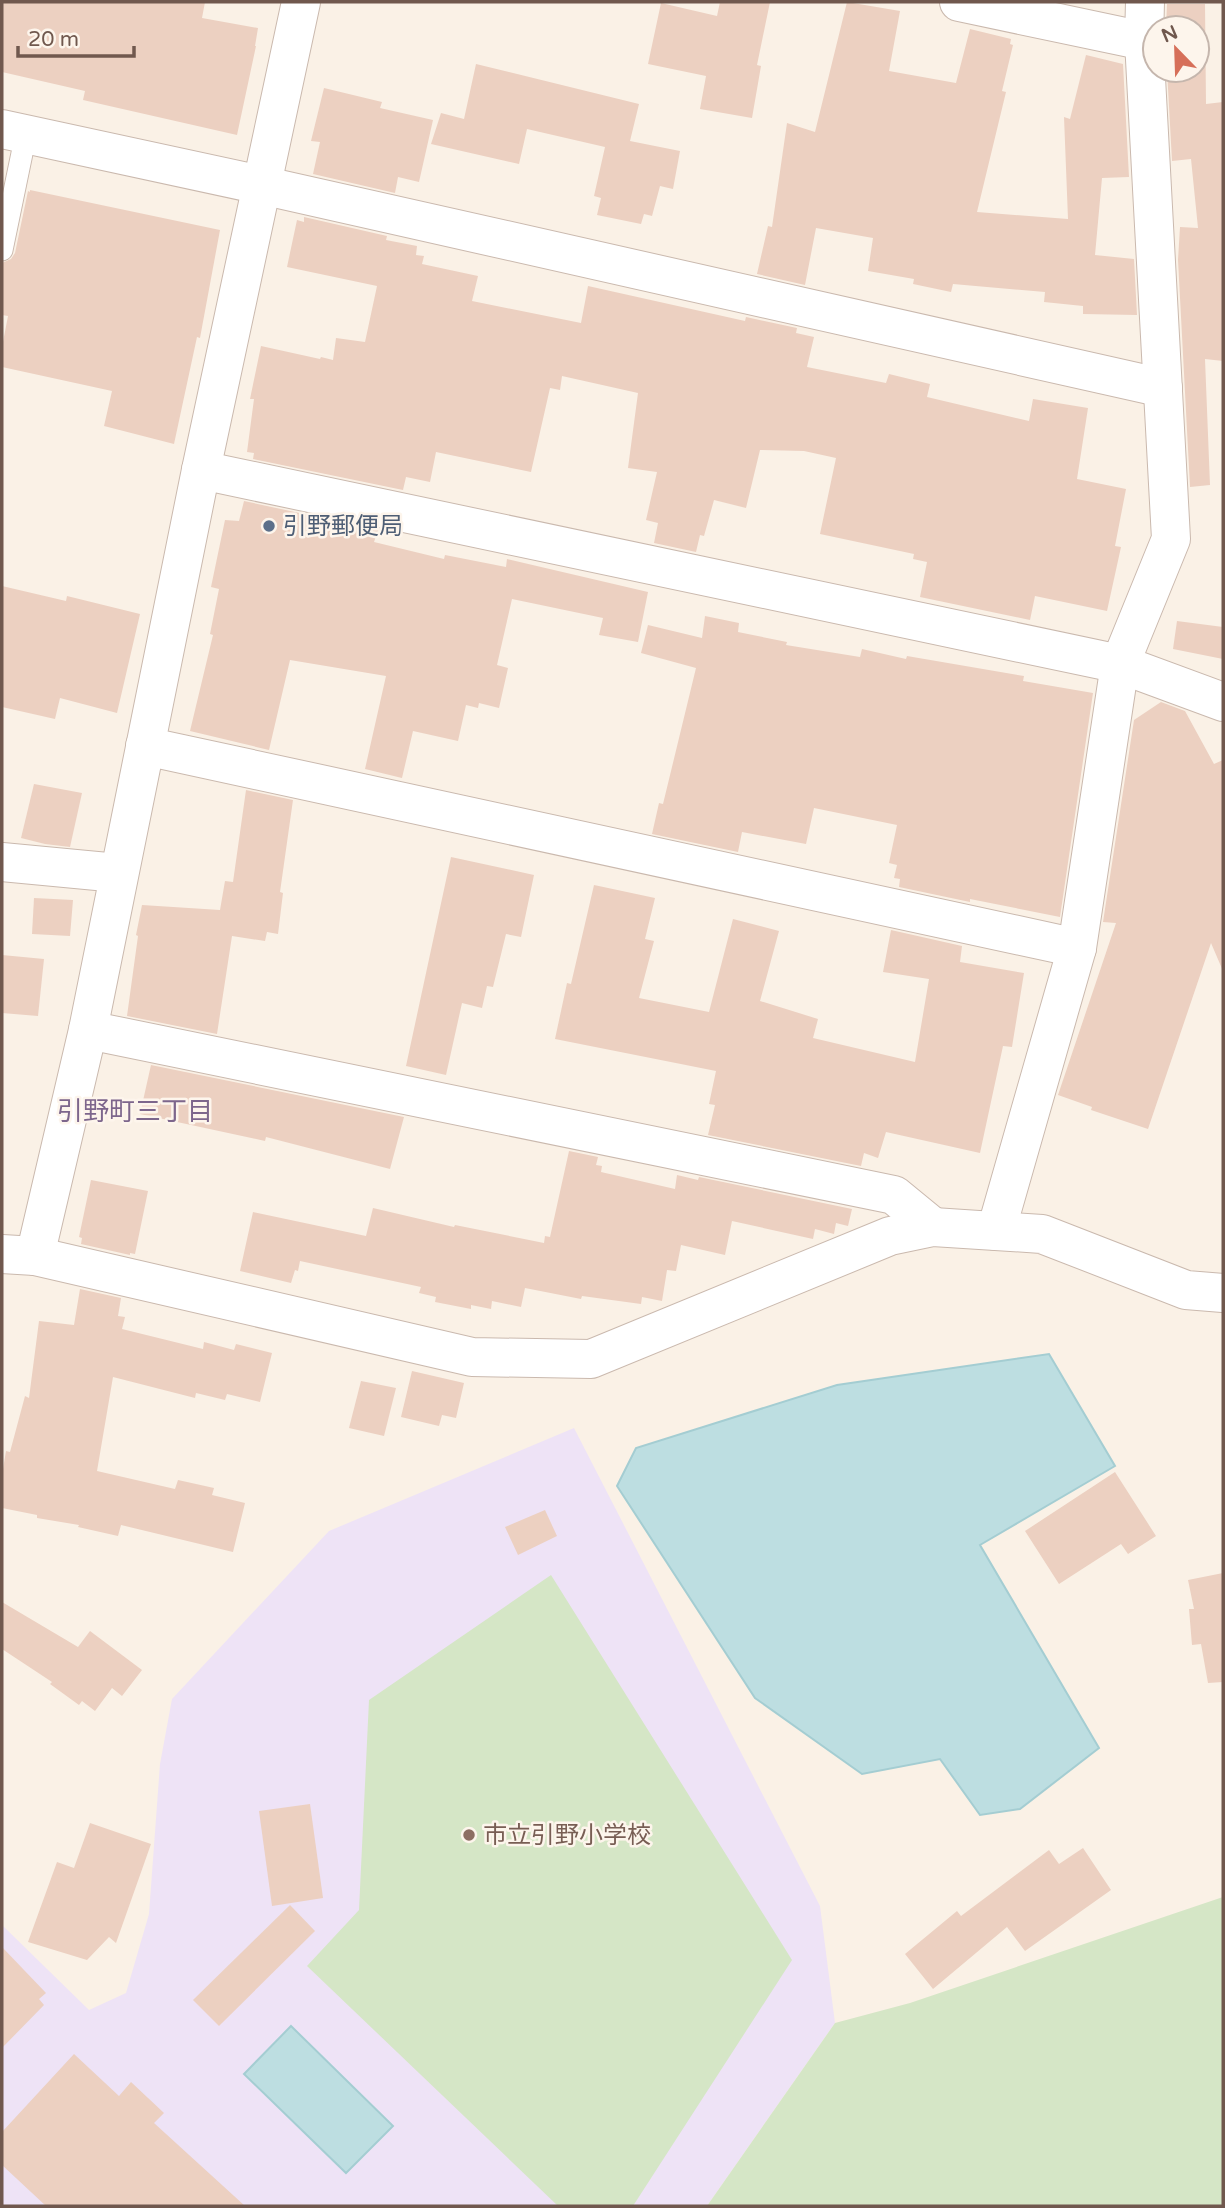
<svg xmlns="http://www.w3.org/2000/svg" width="1225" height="2208" viewBox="0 0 1225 2208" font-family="'Varela Round','Noto Sans JP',sans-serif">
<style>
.education{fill:#eee3f6}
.green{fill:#d5e6c6}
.water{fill:#bddee1;stroke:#a4cdd2;stroke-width:2}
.building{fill:#ecd0c1}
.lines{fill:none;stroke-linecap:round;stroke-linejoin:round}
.service-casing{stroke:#cab9ae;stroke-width:23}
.minor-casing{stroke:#cab9ae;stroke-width:40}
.tertiary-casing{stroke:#cab9ae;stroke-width:40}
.service{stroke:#fff;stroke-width:21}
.minor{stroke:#fff;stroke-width:38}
.tertiary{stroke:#fff;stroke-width:38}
.service-dot{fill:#5c6f8a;stroke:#fdf5ec;stroke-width:2.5}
.education-dot{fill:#8d6e63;stroke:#fdf5ec;stroke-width:2.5}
.labels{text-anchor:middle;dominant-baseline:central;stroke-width:5;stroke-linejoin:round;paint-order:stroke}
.service-label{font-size:24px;fill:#4e5e75;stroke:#fdf5ec;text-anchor:start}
.education-label{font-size:24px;fill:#785e54;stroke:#fdf5ec;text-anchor:start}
.neighbourhood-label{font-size:26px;fill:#7d668c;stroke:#fdf5ec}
</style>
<rect width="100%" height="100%" fill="#faf1e6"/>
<path class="education" d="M 574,1428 L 820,1906 L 835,2023 L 707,2206 L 2,2206 L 2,1925 L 89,2010 L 126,1993 L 149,1914 L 160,1764 L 172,1699 L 329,1531 Z"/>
<g class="green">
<path d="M 551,1575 L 792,1960 L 633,2206 L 558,2206 L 307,1966 L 359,1910 L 369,1700 Z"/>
<path d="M 1223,1897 L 1223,2206 L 707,2206 L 835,2023 L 910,2003 Z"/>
</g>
<g class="water">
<path d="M 1049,1354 L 1115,1466 L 980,1545 L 1099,1748 L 1020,1809 L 980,1815 L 940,1759 L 862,1774 L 755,1698 L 617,1486 L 636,1448 L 837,1385 Z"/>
<path d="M 291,2026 L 393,2126 L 346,2173 L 244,2074 Z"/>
</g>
<g class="building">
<path d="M 2,2 L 205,2 L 202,18 L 258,28 L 255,46 L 256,46 L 237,135 L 83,100 L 85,91 L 2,72 Z"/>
<path d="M 720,2 L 770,2 L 757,65 L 761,66 L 752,118 L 700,109 L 706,76 L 648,64 L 661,3 L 717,16 Z"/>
<path d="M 847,2 L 900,11 L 889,71 L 956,83 L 970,29 L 1011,39 L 1010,44 L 1013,45 L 1002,91 L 1006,92 L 977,212 L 1068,219 L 1064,117 L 1070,119 L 1086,55 L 1123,64 L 1129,177 L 1102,178 L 1095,255 L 1134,259 L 1137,315 L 1083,314 L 1083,306 L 1044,302 L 1045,292 L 953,284 L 951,292 L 913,284 L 914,279 L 868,271 L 873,238 L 816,228 L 805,285 L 757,274 L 768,226 L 772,227 L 787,123 L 815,132 Z"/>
<path d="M 1167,4 L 1205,4 L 1206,104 L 1223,102 L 1223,361 L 1205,359 L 1210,485 L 1190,487 L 1178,260 L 1180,227 L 1198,228 L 1191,159 L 1172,161 L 1167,70 L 1197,70 L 1197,28 L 1166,28 Z"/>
<path d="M 476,64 L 639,104 L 630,141 L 680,151 L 673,189 L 660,186 L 652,216 L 644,214 L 641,224 L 597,215 L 601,198 L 594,196 L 605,147 L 527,129 L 519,164 L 431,144 L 441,113 L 464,119 Z"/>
<path d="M 324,88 L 382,102 L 380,108 L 433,120 L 419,182 L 398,177 L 395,193 L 313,174 L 320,142 L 311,141 Z"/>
<path d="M 30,190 L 220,230 L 200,338 L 197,337 L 174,444 L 104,426 L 112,391 L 2,367 L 2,347 L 8,316 L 2,315 L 2,263 L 11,259 L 15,253 L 28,191 L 30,192 Z"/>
<path d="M 304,217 L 387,236 L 386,240 L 417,246 L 416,255 L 424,256 L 422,264 L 478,276 L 472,301 L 581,323 L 588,286 L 745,321 L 746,317 L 797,328 L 796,333 L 814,337 L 807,367 L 886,383 L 889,374 L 930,384 L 927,397 L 1029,421 L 1033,399 L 1088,408 L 1077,479 L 1126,489 L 1115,546 L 1121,547 L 1107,611 L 1035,596 L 1030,620 L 920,597 L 927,562 L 913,559 L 914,554 L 820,534 L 836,458 L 804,451 L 760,450 L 746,508 L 714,500 L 704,536 L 700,535 L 696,552 L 654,543 L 658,523 L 646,520 L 657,472 L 628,468 L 638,393 L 562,376 L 560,390 L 550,388 L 531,472 L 436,452 L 430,482 L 406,477 L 403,490 L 253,459 L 254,453 L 247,452 L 254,399 L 250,399 L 261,346 L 320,359 L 321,357 L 333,360 L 336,338 L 365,342 L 377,286 L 287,267 L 297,220 L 304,222 Z"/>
<path d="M 244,501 L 378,530 L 374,542 L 444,559 L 445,555 L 506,567 L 507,559 L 648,592 L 638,642 L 599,635 L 603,618 L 512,599 L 497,665 L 508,668 L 499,708 L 479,703 L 478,708 L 466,705 L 458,741 L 413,731 L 402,778 L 365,769 L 386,676 L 290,660 L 269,750 L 190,731 L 213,635 L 210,634 L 219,589 L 211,587 L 225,520 L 239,521 Z"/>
<path d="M 2,586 L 66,601 L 67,596 L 140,614 L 117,713 L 60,698 L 55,719 L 2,707 Z"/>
<path d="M 705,616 L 739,623 L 738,632 L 787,642 L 786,645 L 860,657 L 862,649 L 906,659 L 907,656 L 1024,676 L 1023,681 L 1093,693 L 1060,917 L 970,899 L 970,902 L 899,887 L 900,879 L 894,878 L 897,865 L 889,863 L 897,825 L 814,808 L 806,844 L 742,832 L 738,852 L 652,834 L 659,803 L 663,804 L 696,668 L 641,653 L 648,625 L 702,638 Z"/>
<path d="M 1177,621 L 1223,627 L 1223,659 L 1173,649 Z"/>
<path d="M 1161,702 L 1185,711 L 1214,764 L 1223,760 L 1223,971 L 1211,943 L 1148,1129 L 1091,1110 L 1092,1107 L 1058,1095 L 1116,923 L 1103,922 L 1134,720 Z"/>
<path d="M 34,784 L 82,793 L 70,847 L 45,844 L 21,838 Z"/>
<path d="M 246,790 L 293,800 L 280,892 L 283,893 L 278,934 L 267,932 L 265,941 L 232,936 L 217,1034 L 127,1016 L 138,936 L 136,935 L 142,905 L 220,910 L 225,881 L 233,882 Z"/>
<path d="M 451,857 L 534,875 L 521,937 L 506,934 L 493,987 L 487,986 L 482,1008 L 462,1003 L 446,1075 L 406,1066 Z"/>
<path d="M 594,885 L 655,898 L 645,939 L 654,941 L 639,998 L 709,1012 L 733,919 L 779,931 L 760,1001 L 818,1019 L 813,1038 L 915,1062 L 929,979 L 883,972 L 891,930 L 962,946 L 960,962 L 1024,973 L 1012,1047 L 1003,1046 L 980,1153 L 886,1132 L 878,1158 L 864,1153 L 861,1166 L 708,1135 L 715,1105 L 709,1104 L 716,1071 L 555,1039 L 567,983 L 571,984 Z"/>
<path d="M 34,898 L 73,900 L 70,936 L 32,934 Z"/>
<path d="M 2,955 L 44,959 L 38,1016 L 2,1013 Z"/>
<path d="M 151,1065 L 404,1117 L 390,1169 L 266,1137 L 265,1141 L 140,1114 Z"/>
<path d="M 569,1151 L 598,1157 L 596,1165 L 602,1166 L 601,1172 L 675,1189 L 677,1175 L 698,1180 L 699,1177 L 852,1209 L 848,1226 L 836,1223 L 834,1234 L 815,1229 L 813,1239 L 732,1221 L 725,1255 L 681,1245 L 676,1271 L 667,1270 L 662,1301 L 642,1297 L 641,1304 L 582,1296 L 581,1299 L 525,1288 L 521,1307 L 492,1301 L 491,1309 L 471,1305 L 471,1309 L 435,1302 L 436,1297 L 419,1293 L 421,1287 L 300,1261 L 298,1271 L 295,1270 L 291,1283 L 240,1271 L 253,1212 L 366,1236 L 373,1208 L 454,1227 L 455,1225 L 544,1243 L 545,1236 L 550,1237 Z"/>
<path d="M 91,1180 L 148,1191 L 135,1254 L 130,1253 L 130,1255 L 81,1244 L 82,1238 L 79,1237 Z"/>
<path d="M 80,1289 L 121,1298 L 118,1316 L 125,1317 L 122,1329 L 203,1349 L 204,1342 L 234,1350 L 236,1344 L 272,1353 L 260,1402 L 227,1394 L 225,1400 L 196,1393 L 195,1398 L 113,1377 L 97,1471 L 175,1489 L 178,1480 L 214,1488 L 212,1495 L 245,1503 L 233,1552 L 121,1525 L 118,1536 L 78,1527 L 79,1525 L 37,1518 L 37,1515 L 2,1508 L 2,1475 L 6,1451 L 10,1452 L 25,1396 L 29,1398 L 39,1321 L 74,1325 Z"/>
<path d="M 412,1371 L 464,1383 L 456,1418 L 442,1415 L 439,1426 L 401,1417 Z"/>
<path d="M 361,1381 L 396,1388 L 384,1436 L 349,1428 Z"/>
<path d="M 1115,1472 L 1156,1536 L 1128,1554 L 1121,1544 L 1059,1584 L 1025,1531 Z"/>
<path d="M 545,1510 L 557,1536 L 518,1555 L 505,1527 Z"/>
<path d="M 1223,1573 L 1223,1682 L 1208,1683 L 1201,1644 L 1192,1645 L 1189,1609 L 1194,1609 L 1188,1580 Z"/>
<path d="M 2,1602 L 78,1647 L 90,1631 L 142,1670 L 122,1696 L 112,1688 L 95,1711 L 82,1701 L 79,1705 L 50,1684 L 52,1682 L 2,1649 Z"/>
<path d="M 310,1804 L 323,1898 L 272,1906 L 259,1811 Z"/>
<path d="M 90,1823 L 151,1844 L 116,1943 L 109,1937 L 87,1960 L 28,1942 L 57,1862 L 74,1868 Z"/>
<path d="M 1083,1848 L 1111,1890 L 1025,1951 L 1007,1927 L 933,1989 L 905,1954 L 957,1911 L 961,1916 L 1049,1850 L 1059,1864 Z"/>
<path d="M 290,1905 L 315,1931 L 219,2026 L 193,2000 Z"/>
<path d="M 2,1947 L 46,1993 L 39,1999 L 44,2005 L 2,2048 Z"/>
<path d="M 74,2054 L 119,2096 L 131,2082 L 164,2113 L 154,2123 L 245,2206 L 46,2206 L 2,2165 L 2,2132 Z"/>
</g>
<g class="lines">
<g class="service-casing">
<path id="service" d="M 2,250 L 26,134"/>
</g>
<g class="minor-casing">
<g id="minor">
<path d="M 959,2 L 1144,41"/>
<path d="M 2,129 L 261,185 L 1163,388"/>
<path d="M 201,470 L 1120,664 L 1223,702"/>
<path d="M 145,746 L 1077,948"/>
<path d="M 2,862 L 118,873"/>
<path d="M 88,1030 L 894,1195 L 933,1227"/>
<path d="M 996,1231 L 1077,948 L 1120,664 L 1171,539 L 1144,41 L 1145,2"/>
<path d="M 35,1256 L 88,1030 L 201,470 L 301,2"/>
</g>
</g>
<g class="tertiary-casing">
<path id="tertiary" d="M 2,1254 L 35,1256 L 472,1357 L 591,1359 L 890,1236 L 933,1227 L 1042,1234 L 1186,1290 L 1223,1293"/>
</g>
<use href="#service" class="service"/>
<use href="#minor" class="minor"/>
<use href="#tertiary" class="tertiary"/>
</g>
<circle class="service-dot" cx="269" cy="526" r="7"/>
<circle class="education-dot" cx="469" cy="1835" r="7"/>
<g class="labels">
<g class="service-label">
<text x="283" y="526">引野郵便局</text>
</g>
<g class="education-label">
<text x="483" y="1835">市立引野小学校</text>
</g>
<g class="neighbourhood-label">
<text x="135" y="1111">引野町三丁目</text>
</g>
</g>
<rect width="1225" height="2208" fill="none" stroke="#70584e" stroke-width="7"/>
<g transform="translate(1176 49) rotate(337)"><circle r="33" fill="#fdf5ec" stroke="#c5b6ad" stroke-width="2"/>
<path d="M0-5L12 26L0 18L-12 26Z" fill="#d66f59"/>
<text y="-10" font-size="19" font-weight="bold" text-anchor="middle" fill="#70584e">N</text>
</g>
<path d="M18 46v10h116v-10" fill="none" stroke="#70584e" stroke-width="3.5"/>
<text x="28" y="46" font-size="21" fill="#70584e" stroke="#fdf5ec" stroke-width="5" paint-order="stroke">20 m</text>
</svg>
